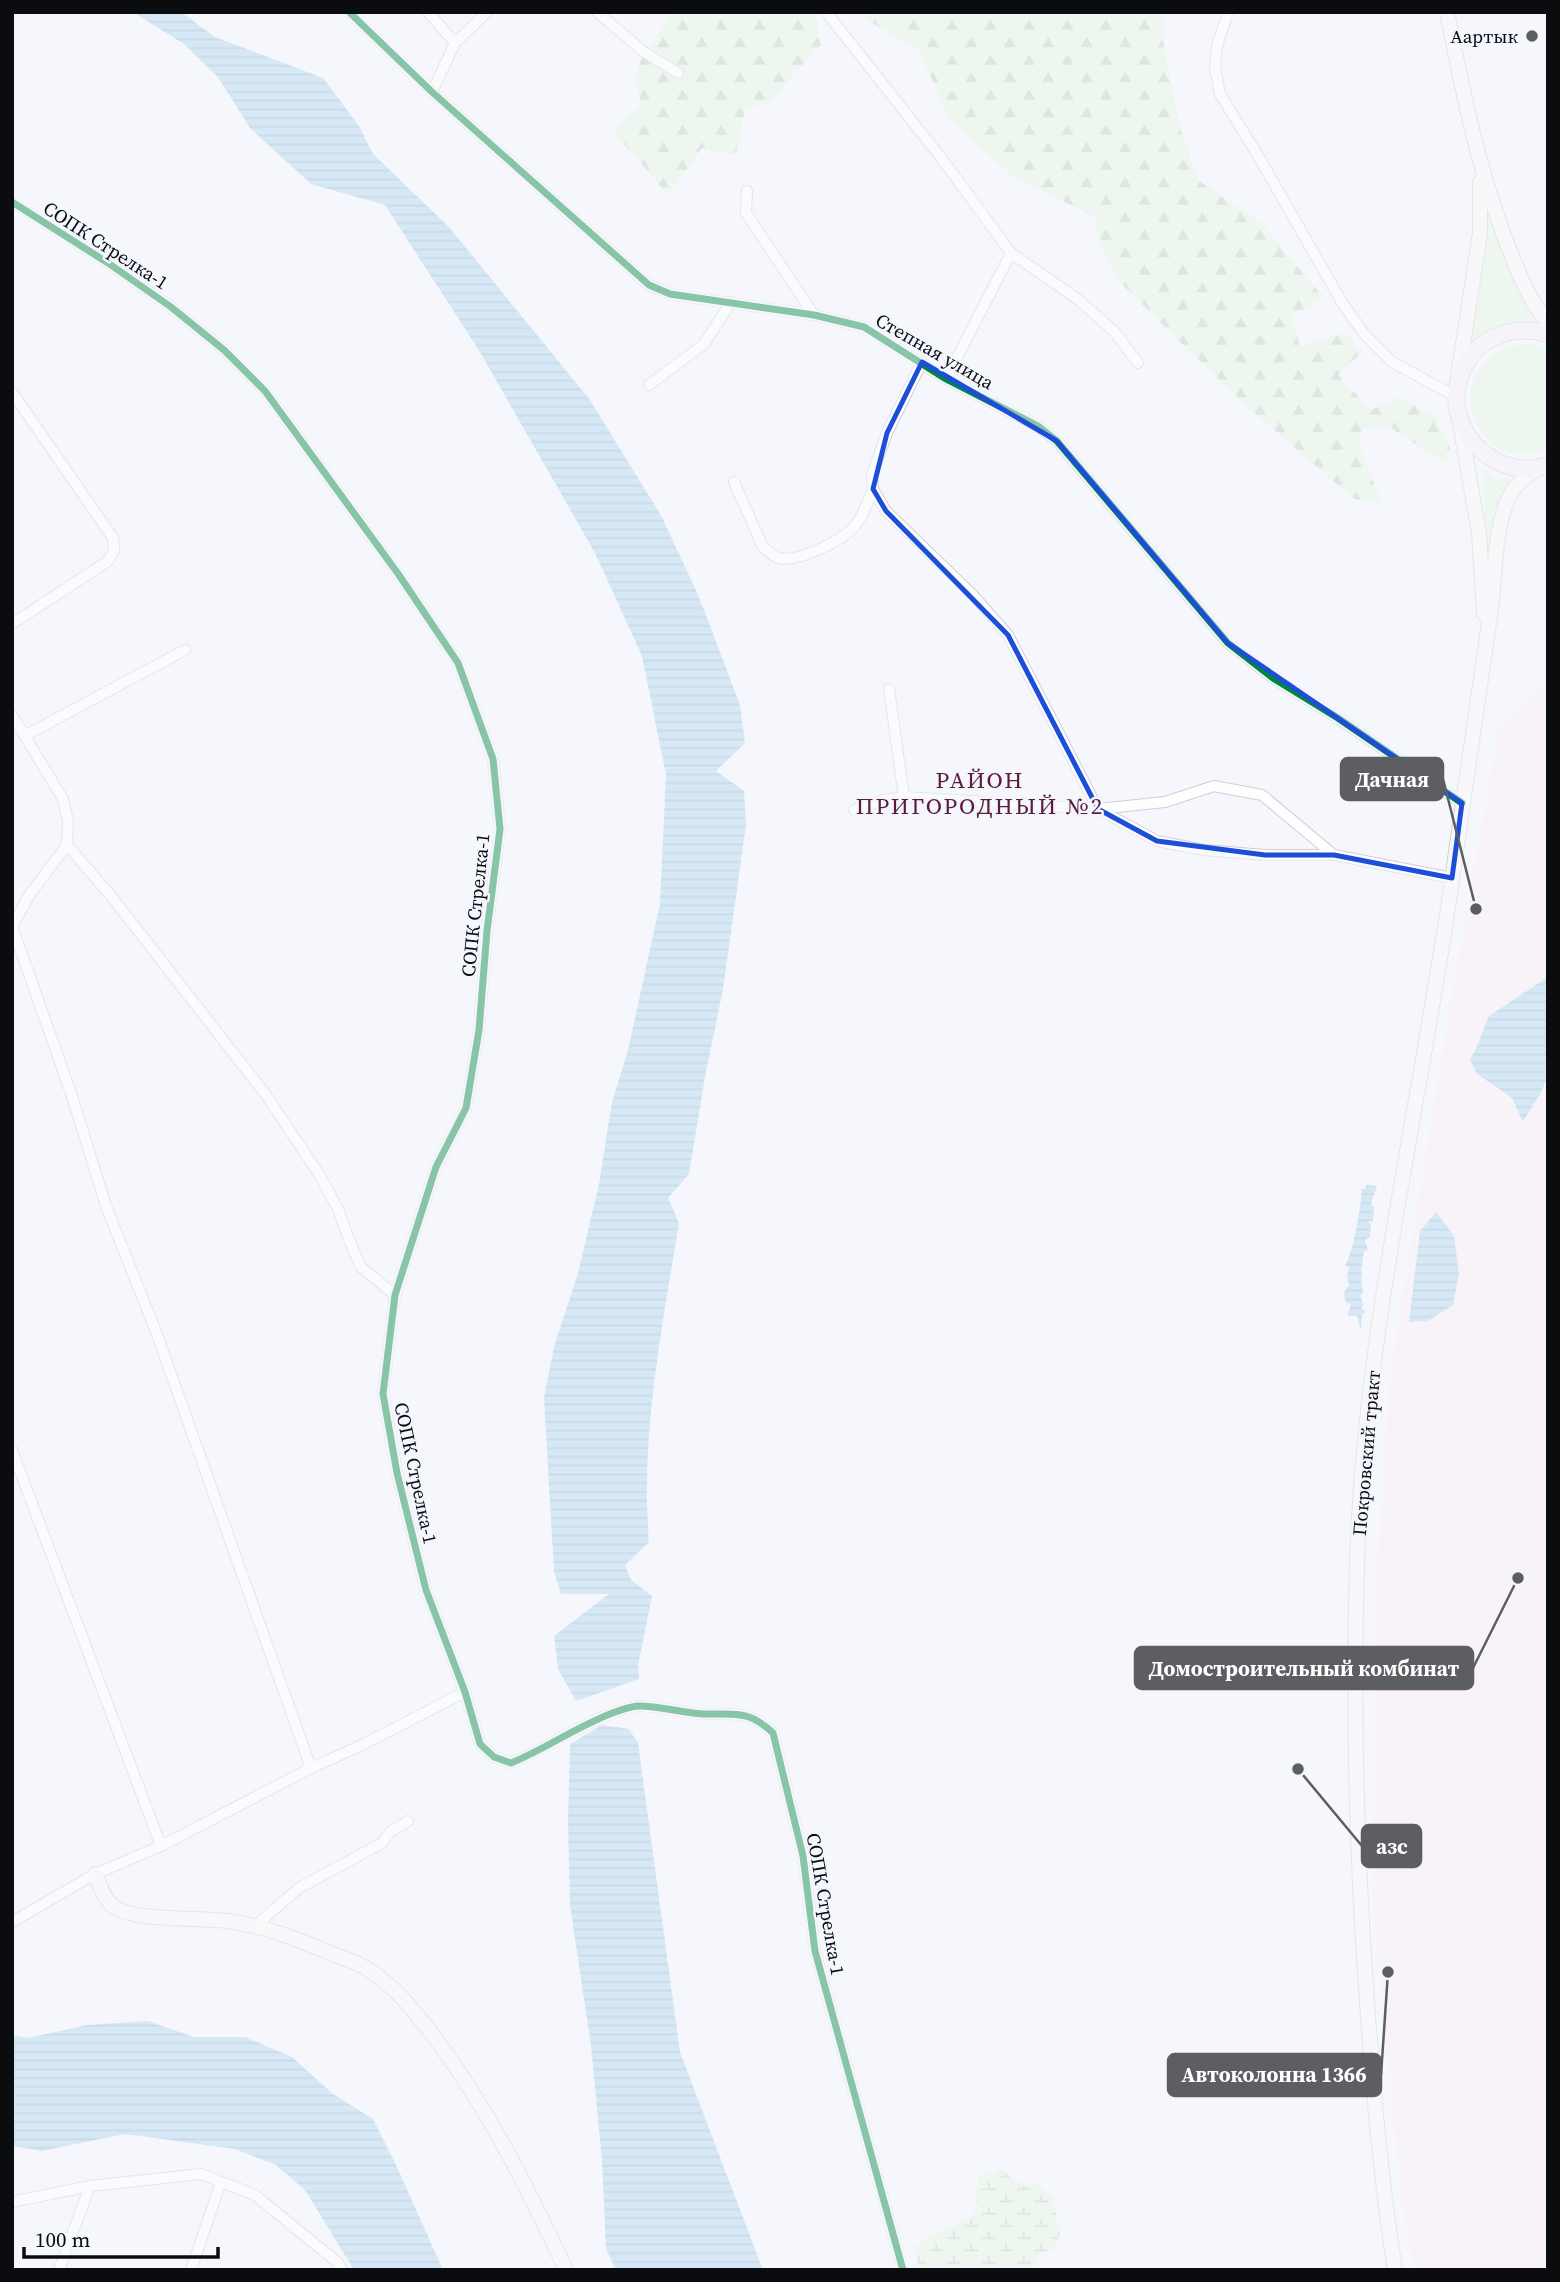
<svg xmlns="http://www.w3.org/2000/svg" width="1560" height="2282" viewBox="0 0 1560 2282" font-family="'Source Serif 4',serif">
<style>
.industrial{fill:#f9edf7}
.green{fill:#e2f5e2}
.forest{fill:url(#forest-firs)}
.wetland{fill:url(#wetland-marsh)}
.water{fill:url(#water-rules)}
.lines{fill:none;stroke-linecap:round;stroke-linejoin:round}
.street-casing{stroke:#d0d0d4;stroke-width:12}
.secondary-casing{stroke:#d0d0d4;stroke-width:16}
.primary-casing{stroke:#d0d0d3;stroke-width:18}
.street{stroke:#fefeff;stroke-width:10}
.secondary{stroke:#faf7f9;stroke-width:14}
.primary{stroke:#f7f0f3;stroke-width:16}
.cycleway-casing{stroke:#f4f6fe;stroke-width:11}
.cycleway{stroke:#00873e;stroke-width:7}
.marked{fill:none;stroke:#1d4ed8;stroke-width:5;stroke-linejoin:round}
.poi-dot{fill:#5d5e62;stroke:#f4f6fe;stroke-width:2.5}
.labels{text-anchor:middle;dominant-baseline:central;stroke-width:5;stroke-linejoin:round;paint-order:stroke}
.poi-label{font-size:19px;fill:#0b0c0f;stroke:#f4f6fe;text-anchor:end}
.street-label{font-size:19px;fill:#0b0c0f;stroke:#f4f6fe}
.quarter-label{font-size:23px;letter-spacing:2px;fill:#5d1b36;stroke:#f4f6fe}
.leader{fill:none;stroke:#5d5e62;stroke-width:2.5}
.callout-dot{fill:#5d5e62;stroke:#f4f6fe;stroke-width:2.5}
.callout{fill:#5d5e62;stroke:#5d5e62;stroke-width:2.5}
.callout-label{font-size:21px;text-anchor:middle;font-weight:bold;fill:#fff}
</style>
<defs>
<pattern id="forest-firs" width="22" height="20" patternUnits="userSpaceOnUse" patternTransform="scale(1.75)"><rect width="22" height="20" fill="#e2f5e2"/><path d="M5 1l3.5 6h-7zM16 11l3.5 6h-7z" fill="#c1d1c1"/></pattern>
<pattern id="wetland-marsh" width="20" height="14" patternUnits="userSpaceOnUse" patternTransform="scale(1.75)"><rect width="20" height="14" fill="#e2f5e2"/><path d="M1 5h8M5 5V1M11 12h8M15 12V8" fill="none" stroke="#c1d1c1"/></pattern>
<pattern id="water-rules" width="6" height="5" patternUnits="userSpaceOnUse" patternTransform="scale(1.75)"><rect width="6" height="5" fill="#afd5ee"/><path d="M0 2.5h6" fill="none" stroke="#95b6cb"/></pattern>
</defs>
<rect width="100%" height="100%" fill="#f6f7fc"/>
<path class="industrial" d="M 1548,681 L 1548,2270 L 1415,2270 L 1401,2198 L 1373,1902 L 1375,1599 L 1390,1375 L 1449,1011 L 1498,733 Z"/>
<g class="green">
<path d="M 1488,213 L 1548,326 L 1469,348 Z"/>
<path d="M 1522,344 L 1541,346 L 1548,349 L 1548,449 C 1472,479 1431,363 1522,344 Z"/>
<path d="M 1483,469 L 1496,479 L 1511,480 L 1487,566 Z"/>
</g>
<g class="forest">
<path d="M 671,12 L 815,12 L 821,45 L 771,100 L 745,110 L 736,155 L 702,148 L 668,195 L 613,131 L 642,105 L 635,80 L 642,56 L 658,36 Z"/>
<path d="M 871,12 L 1165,12 L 1163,41 L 1181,131 L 1199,181 L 1261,223 L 1324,298 L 1291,316 L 1300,346 L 1346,333 L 1362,352 L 1338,375 L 1371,410 L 1398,397 L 1436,417 L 1450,448 L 1448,465 L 1391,428 L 1361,429 L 1360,448 L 1382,504 L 1354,499 L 1245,405 L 1177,339 L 1121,283 L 1100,247 L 1095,217 L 1012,176 L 949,118 L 919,51 L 866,19 Z"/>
</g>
<path class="wetland" d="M 1000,2167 L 1015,2182 L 1019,2180 L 1024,2186 L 1035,2183 L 1053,2198 L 1060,2236 L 1053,2250 L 1041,2253 L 1030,2270 L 919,2270 L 914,2248 L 929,2237 L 971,2218 L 977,2206 L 976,2190 L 980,2174 L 989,2172 L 989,2176 Z"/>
<g class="water">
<path d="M 133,12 L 181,12 L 215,37 L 323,78 L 359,126 L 373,154 L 449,227 L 590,400 L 662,517 L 699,597 L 740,705 L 745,743 L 716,771 L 744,791 L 746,825 L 723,989 L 705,1077 L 689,1174 L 668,1198 L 679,1223 C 662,1329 640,1435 649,1542 L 625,1565 L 631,1580 L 652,1596 L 638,1665 L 639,1679 L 576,1701 L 558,1669 L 554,1636 L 609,1594 L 561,1594 L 554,1572 L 544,1397 L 554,1347 L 578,1273 L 599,1184 L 612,1102 L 628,1050 L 660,904 L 666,775 L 642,656 L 595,553 L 480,352 L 385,205 L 311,184 L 250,128 L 218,77 L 184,44 Z"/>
<path d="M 1548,977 L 1548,1076 L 1540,1094 L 1523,1122 L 1512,1098 L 1476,1073 L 1470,1059 L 1476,1049 L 1489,1016 Z"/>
<path d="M 1366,1185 L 1377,1186 L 1371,1204 L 1374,1207 L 1373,1221 L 1368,1221 L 1371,1225 L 1370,1237 L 1365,1240 L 1368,1250 L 1364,1252 C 1362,1265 1360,1280 1363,1292 L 1360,1296 L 1364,1305 L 1361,1308 L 1366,1312 L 1362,1315 L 1361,1330 L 1357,1316 L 1347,1316 L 1351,1305 L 1345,1301 L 1344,1292 L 1349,1285 L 1347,1276 L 1349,1267 L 1345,1265 C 1352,1257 1363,1201 1361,1189 L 1365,1189 Z"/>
<path d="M 1436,1212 L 1454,1236 L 1459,1273 L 1453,1305 L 1428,1321 L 1409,1322 L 1420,1231 Z"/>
<path d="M 602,1725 L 629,1729 L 638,1743 L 680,2052 L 763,2270 L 616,2270 L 606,2249 L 602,2160 L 591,2046 L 570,1905 L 568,1820 L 570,1744 Z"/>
<path d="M 148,2021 L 194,2037 L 245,2037 L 292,2057 L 333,2094 L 373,2119 L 397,2167 L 443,2270 L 354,2270 L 305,2190 L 276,2165 L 235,2149 L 125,2134 L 42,2151 L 12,2146 L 12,2035 L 28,2038 L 87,2025 Z"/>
</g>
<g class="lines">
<g class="street-casing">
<g id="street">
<path d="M 349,12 L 432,92 L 649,285 L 670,294 L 814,315 L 864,327 L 946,379 L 1038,426 L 1057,441 L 1228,643 L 1273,678 L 1338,718 L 1462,803"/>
<path d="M 428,12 L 455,43"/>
<path d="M 597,12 L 644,52 L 678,73"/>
<path d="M 826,12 L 942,159 L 1011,253 L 946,379"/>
<path d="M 1228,12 L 1217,46 L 1215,67 L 1220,94 L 1257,154 L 1343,304 L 1364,334 L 1392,362 L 1455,396"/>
<path d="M 432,92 L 455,43 L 487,12"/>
<path d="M 747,191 L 746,213 L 814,315"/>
<path d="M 12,202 L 108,263 L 171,307 L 224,350 L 265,391 L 399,575 L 458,663 L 493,759 L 500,829 L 487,931 L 479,1030 L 466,1108 L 436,1167 L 395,1295 L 383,1394 L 397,1473 L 426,1590 L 465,1692 L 480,1744 L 494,1757 L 511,1763 C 548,1748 580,1724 618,1711 C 624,1709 632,1706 639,1706 C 660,1706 682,1713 703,1714 C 734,1715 748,1709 773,1733 L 803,1856 L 815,1951 L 903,2270"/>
<path d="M 1011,253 L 1076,298 L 1114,331 L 1138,363"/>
<path d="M 922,362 L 887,433 L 872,475 L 873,489 L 886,511 L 973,595 L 1008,635 L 1098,809 L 1157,841 L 1204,850 L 1265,855 L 1334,855"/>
<path d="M 649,385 L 704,344 L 731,302"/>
<path d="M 12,392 L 113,538 L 114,550 L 108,561 L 12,624"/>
<path d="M 734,482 L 762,545 C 767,551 772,556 779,558 C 797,563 841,541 853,528 C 863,517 867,503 873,489"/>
<path d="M 889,689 L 904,797"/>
<path d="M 12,715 L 63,799 L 68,821 L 67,845 L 30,894 L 13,925"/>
<path d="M 26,735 L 185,650"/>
<path d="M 854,810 L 884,800 L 904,797 L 1098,809 L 1165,802 L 1214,786 L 1262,795 L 1334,855 L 1452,878"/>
<path d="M 67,845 L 111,896 L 266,1095 L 319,1174 L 338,1209 L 350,1242 L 361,1267 L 395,1295"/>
<path d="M 12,926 L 72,1096 L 106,1206 L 155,1329 L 311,1768 L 161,1846 L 95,1874 L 12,1922"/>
<path d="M 12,1450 L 161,1846"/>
<path d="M 311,1768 L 362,1745 L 465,1692"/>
<path d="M 255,1926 L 299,1888 L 382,1843 L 390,1832 L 408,1821"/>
<path d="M 12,2202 L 90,2186 L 201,2174 L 255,2195 L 337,2262 L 342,2270"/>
<path d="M 59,2270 L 90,2186"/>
<path d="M 191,2270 L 221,2182"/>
</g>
</g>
<g class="secondary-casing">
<g id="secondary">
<path d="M 1447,12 C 1463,93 1479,174 1510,251 C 1520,276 1530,302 1548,322"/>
<path d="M 1458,377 L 1480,233 L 1480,182"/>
<path d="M 1460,424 L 1479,533 L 1484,614"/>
<path d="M 95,1874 C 100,1885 103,1898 113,1906 C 134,1922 200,1917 228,1921 C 264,1926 297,1939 330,1953 C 343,1958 357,1962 369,1970 C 396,1987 416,2013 435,2038 C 489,2110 528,2189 566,2270"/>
<path d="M 1395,2270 C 1380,2175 1372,2081 1366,1986 C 1356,1845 1353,1704 1357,1563 C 1364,1333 1420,1107 1452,880 C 1464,792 1477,704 1490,616 C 1495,583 1494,537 1505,507 C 1511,488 1524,476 1541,467"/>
</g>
</g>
<g class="primary-casing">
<path id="primary" d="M 1548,334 C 1464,310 1419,417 1496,461 C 1511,469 1531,471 1548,465"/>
</g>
<use href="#street" class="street"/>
<use href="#secondary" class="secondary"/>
<use href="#primary" class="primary"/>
<g class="cycleway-casing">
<g id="cycleway">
<path d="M 349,12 L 432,92 L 649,285 L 670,294 L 814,315 L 864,327 L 946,379 L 1038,426 L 1057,441 L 1228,643 L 1273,678 L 1338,718 L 1462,803"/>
<path d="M 12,202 L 108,263 L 171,307 L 224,350 L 265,391 L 399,575 L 458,663 L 493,759 L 500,829 L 487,931 L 479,1030 L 466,1108 L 436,1167 L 395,1295 L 383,1394 L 397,1473 L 426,1590 L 465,1692 L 480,1744 L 494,1757 L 511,1763 C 548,1748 580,1724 618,1711 C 624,1709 632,1706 639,1706 C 660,1706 682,1713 703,1714 C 734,1715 748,1709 773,1733 L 803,1856 L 815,1951 L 903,2270"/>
</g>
</g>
<use href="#cycleway" class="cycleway"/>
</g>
<path d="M0 0H1560V2282H0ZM 922,362 L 1057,441 L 1228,643 L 1462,803 L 1452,878 L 1334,855 L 1265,855 L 1157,841 L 1098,809 L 1008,635 L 886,511 L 873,489 L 887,433 Z" fill="#f6f7fc" fill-opacity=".55" fill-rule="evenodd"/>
<path class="marked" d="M 922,362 L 1057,441 L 1228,643 L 1462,803 L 1452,878 L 1334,855 L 1265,855 L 1157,841 L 1098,809 L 1008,635 L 886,511 L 873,489 L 887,433 Z"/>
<circle class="poi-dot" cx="1532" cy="36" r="7"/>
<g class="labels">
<g class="poi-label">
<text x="1518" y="36">Аартык</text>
</g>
<g class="street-label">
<text transform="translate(106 245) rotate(33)">СОПК Стрелка-1</text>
<text transform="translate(935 351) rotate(30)">Степная улица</text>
<text transform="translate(475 905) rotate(-84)">СОПК Стрелка-1</text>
<text transform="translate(1366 1453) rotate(-85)">Покровский тракт</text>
<text transform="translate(416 1473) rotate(78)">СОПК Стрелка-1</text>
<text transform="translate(826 1904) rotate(80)">СОПК Стрелка-1</text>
</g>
<g class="quarter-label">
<text x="980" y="780">РАЙОН<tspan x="980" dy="26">ПРИГОРОДНЫЙ №2</tspan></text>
</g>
</g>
<path class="leader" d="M1476 909L1443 779M1518 1578L1473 1668M1298 1769L1362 1846M1388 1972L1381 2075"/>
<g class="callout-dot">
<circle cx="1476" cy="909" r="7"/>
<circle cx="1518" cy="1578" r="7"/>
<circle cx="1298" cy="1769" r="7"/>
<circle cx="1388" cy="1972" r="7"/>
</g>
<g class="callout">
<rect x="1341" y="758" width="102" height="42" rx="7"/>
<rect x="1135" y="1647" width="338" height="42" rx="7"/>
<rect x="1362" y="1825" width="59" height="42" rx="7"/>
<rect x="1168" y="2054" width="213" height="42" rx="7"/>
</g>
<g class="callout-label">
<text x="1392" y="787">Дачная</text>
<text x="1304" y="1676">Домостроительный комбинат</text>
<text x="1392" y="1854">азс</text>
<text x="1274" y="2082">Автоколонна 1366</text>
</g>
<rect width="1560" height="2282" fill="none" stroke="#0b0c0f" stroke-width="28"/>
<path d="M24 2247v10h194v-10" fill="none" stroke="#0b0c0f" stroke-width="3.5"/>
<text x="35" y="2247" font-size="21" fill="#0b0c0f" stroke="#f4f6fe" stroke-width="5" paint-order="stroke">100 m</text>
</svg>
